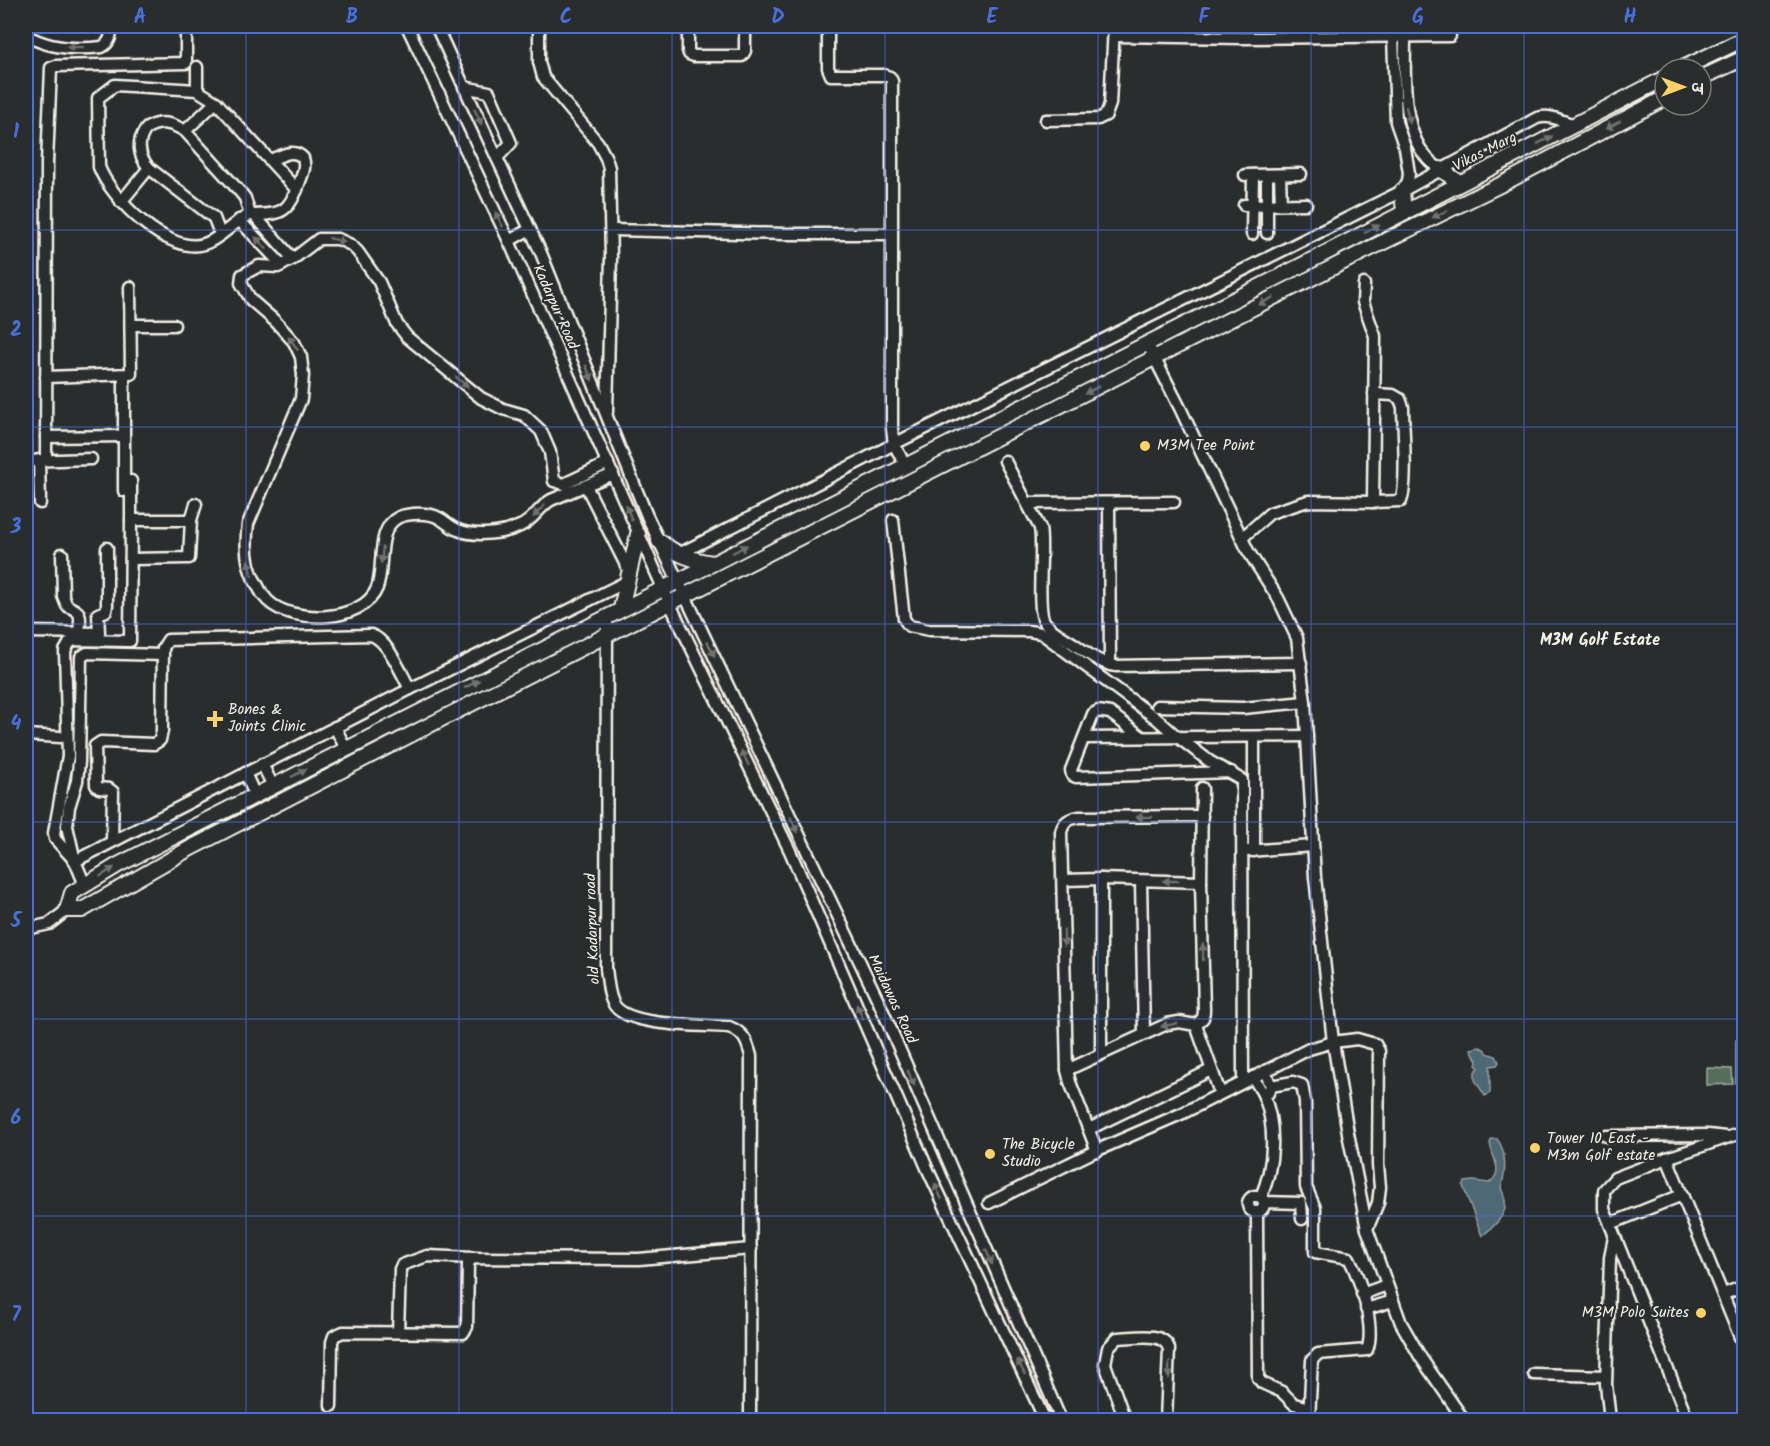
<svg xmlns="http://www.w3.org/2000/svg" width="1770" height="1446" viewBox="0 0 1770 1446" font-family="Kalam,'Playpen Sans Deva',sans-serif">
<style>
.green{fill:#556d5a;stroke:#a4afa1;stroke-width:1.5}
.water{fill:#506775;stroke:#929ea3;stroke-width:1.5}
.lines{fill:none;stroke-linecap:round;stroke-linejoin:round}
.minor-casing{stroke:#f4f1e8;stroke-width:15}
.major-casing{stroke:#f4f1e8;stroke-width:18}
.minor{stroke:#2a2d2e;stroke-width:10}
.major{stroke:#2a2d2e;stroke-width:14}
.oneway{fill:#71726f}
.grid{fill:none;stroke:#486fdb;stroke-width:1.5;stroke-opacity:0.55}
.poi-dot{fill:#ffd166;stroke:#2a2d2e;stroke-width:2}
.labels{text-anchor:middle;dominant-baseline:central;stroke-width:4.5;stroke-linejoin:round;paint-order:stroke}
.street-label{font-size:15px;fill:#f4f1e8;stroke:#2a2d2e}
.poi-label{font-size:15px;fill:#f4f1e8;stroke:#2a2d2e;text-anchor:start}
.neighbourhood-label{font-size:16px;font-weight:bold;fill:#f4f1e8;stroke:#2a2d2e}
.neatline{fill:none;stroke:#486fdb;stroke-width:2}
.grid-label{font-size:20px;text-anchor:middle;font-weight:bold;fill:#486fdb}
</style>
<rect width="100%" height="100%" fill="#2a2d2e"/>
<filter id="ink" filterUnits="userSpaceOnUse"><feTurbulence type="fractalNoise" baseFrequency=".0167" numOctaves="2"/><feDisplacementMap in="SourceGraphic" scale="12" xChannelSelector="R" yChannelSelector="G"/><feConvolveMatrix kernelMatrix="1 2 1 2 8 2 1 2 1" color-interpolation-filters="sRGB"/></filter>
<g filter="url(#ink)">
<g class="green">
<rect x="1736" y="1040" width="8" height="43"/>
<path d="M 1707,1068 L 1732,1069 L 1733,1084 L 1707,1085 Z"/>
</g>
<g class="water">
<path d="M 1480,1047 L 1486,1050 L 1487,1053 L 1496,1056 L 1499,1062 L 1497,1065 L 1490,1066 L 1490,1093 L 1485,1096 L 1475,1080 L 1475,1072 L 1479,1068 L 1476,1065 L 1478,1060 L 1476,1059 L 1471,1049 Z"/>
<path d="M 1492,1139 L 1497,1139 C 1507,1151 1506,1173 1501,1187 C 1502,1192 1505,1196 1505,1201 C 1508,1215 1492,1228 1482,1236 L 1463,1186 L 1465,1182 L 1473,1181 L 1489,1183 C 1505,1171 1492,1159 1490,1143 Z"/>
</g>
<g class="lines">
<g class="minor-casing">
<g id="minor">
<path d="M 407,26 L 509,241 L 670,604 L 790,851 L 928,1170 L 1045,1420"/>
<path d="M 436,26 L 541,253 L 647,516 L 878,1000 L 1061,1420"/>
<path d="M 539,26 L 539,62 L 543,77 L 598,143 L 606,158 L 609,168 L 611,258 L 607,412"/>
<path d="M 688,26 L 688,51 L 689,54 L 694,56 L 742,56 L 745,51 L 745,26"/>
<path d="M 828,26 L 828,68 L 831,75 L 884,75 L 890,77 L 892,81 L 892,429 L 894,444 L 905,465"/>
<path d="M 26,35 C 48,48 77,50 102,47 C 111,42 111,35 111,26"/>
<path d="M 1114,36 L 1241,38 L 1450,36"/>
<path d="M 1393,36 L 1396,122 L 1405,148 L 1409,173 L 1408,181 L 1402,191"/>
<path d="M 1405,36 C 1405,77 1399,144 1440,169"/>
<path d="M 197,67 L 197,90 L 216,102 L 297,190"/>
<path d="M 464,87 L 489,92 L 511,143 L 497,158"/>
<path d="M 197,90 L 115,85 L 98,98 L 99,167 C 111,199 168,255 204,244 C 221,239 233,221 250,215 L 245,198 L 241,193 L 185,131 C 172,123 161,120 147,128 C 136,141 138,155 149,168 L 214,218 L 220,234"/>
<path d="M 1046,120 L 1098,119 L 1106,115 L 1110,104 L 1114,26"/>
<path d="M 185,131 L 216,102"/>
<path d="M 1245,175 L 1301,174"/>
<path d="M 1267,175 L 1267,233"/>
<path d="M 1280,175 L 1281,204"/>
<path d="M 121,202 L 149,168"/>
<path d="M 1244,205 L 1306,204"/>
<path d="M 250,215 C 283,215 289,212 300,181 C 303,174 306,166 303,158 C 295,149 285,154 275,158"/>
<path d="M 254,215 L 293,259"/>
<path d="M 239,220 L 282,265"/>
<path d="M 611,230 L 786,234 L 891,234"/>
<path d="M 1252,234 L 1253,175"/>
<path d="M 509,241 L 530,229"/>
<path d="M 131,325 L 174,325"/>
<path d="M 1147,343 L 1180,408 L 1248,551 L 1278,598 L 1297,638 L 1305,702 L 1315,877 L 1333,1042 L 1348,1133 L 1367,1229"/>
<path d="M 124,376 L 124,491"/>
<path d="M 46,377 L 131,374 L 130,287"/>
<path d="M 46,437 L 124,436"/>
<path d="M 46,459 L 47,163 L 51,68 L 56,66 L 186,63 L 186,26"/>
<path d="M 39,460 L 40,503"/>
<path d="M 26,461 L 91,459"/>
<path d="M 1005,461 L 1040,528 C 1044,549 1036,607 1044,621 C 1050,631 1065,638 1074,644 C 1087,653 1099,663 1115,666 L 1301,663"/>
<path d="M 608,463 L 564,484 L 554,481 L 550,452 L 541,431 L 524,415 L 503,409 L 481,398 L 407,337 L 397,324 L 379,282 L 358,252 L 351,245 L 338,239 L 319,239 L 293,259 L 278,267 L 259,266 L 242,275 L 241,283 L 251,300 L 275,321 L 294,342 L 301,357 L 303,375 L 301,399 L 248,524 C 245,545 246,568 258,586 C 260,591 264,597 268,601 C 292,624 363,623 377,588 C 385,568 375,528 399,517 C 409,513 429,512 439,518 C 445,521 451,528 458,530 C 475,537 504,534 520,526 C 533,521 539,507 551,500 L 613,474"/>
<path d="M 131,481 L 131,520"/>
<path d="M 586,486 L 630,573"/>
<path d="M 1373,502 L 1401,501 C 1408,484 1403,428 1403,407 L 1400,399 L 1393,395 L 1374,394"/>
<path d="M 1028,503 L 1174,502"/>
<path d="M 1109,503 L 1110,665"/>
<path d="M 893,520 L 904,619 L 909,626 L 929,630 L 1029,631 L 1041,633 L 1157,719 L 1174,734 L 1209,761 L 1242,780 L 1243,1082"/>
<path d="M 1242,538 L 1270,513 L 1308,501 L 1373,502 L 1375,336 L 1363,302 L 1364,284"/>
<path d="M 62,554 L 63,596 L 67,606 C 84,612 80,617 79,633"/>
<path d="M 679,554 L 894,444 L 1402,191 L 1537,118 C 1550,114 1562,121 1574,125"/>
<path d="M 131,559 L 189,558 L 191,520"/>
<path d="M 607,616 L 606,969 C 608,980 608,997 615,1006 C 630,1027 703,1025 729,1027 C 744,1033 747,1041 751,1056 L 750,1420"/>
<path d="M 26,632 L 99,633 L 98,614 L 106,611 L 107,605 L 107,548"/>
<path d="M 1157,706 L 1243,708 L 1305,702"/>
<path d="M 335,727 L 346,749"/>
<path d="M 26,735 L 60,737"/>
<path d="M 1142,737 L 1110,713 L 1098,711 L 1093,714 L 1071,770 L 1072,775 L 1076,777 L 1231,772"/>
<path d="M 1254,737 L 1254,851"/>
<path d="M 1084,738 L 1307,736"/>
<path d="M 262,764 L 273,786"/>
<path d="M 245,773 L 255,795"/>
<path d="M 112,840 L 113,792 L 109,789 L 99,788 L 96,785 L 95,746 L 101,742 L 154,744 L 160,740 L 162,731 L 163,648 L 168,640 L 371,635 C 388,640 401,673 410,689"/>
<path d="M 1248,851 L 1313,846"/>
<path d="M 75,861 L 55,839 L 54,833 L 68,756 L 65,651 L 70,642 L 76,640 L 130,641 L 131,520 L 191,520 L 196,504"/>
<path d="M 75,861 L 67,826 L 69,807 L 77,781 L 79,762 L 81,657 L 87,653 L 163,655"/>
<path d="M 1101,879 L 1101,1054"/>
<path d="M 1063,880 L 1101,879 L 1201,882"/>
<path d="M 1141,881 L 1144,1034"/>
<path d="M 85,885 L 75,861 L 410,689 L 628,581"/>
<path d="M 26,929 L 49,924 L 67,910"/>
<path d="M 1196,1025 L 1203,1018 L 1204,1011 L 1201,882 L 1202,788"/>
<path d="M 1196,1025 L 1220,1093"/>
<path d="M 1067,1070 L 1167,1024 L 1179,1022 L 1196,1025"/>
<path d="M 1253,1077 L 1263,1094 L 1268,1093 L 1271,1086 L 1265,1071"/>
<path d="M 1271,1086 L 1293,1082 L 1302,1085 L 1305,1101 L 1306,1187 L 1315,1208 L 1315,1252 L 1349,1258 C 1360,1279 1376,1327 1367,1350 L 1318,1354 L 1312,1360 L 1309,1420"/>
<path d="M 1089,1129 L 1211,1070"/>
<path d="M 1606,1136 L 1708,1135 L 1725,1137"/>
<path d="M 1097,1151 L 1070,1082 L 1067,1070 L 1061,832 C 1064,821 1069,819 1079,817 L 1202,816"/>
<path d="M 1667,1158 L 1744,1347"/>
<circle cx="1256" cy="1204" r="8"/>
<path d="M 1261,1197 C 1274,1166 1277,1126 1263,1094"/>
<path d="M 1264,1202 L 1301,1203 L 1302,1219"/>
<path d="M 989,1203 L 1093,1152 L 1183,1113 L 1309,1049 L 1333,1042 L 1357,1039 L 1375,1044 L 1379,1051 L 1378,1165 L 1380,1187 L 1378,1203 L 1367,1229 L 1401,1323 L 1421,1358 L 1464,1420"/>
<path d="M 1255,1212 L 1257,1217 L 1258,1378 L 1262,1383 L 1282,1392 L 1294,1404 L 1309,1408"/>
<path d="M 1610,1224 L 1682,1195"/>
<path d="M 1362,1294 L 1387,1285"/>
<path d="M 1724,1294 L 1744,1286"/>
<path d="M 1366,1309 L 1393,1301"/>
<path d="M 398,1332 L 400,1269 L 402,1265 L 427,1256 L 473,1258"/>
<path d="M 1534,1374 L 1606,1376"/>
<path d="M 331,1406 L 332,1342 L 334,1336 L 343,1332 L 463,1333 L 467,1327 L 468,1263 L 473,1258 L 639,1259 L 751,1249"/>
<path d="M 1125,1420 L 1105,1364 L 1108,1348 L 1117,1338 C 1133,1338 1164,1330 1169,1349 L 1166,1420"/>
<path d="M 1610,1420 L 1606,1384 L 1610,1258 L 1614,1237"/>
<path d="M 1688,1420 L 1604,1209 L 1604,1190 L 1615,1178 L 1667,1158 L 1744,1132"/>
</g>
</g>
<g class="major-casing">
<g id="major">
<path d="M 1681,69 L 1744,39"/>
<path d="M 1665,78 L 1314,259 L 118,865 L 72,893 L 67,910 L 82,910 L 187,850 L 451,714 L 1361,253 L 1506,182 L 1665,98"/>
<path d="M 1701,78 L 1744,58"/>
<path d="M 1440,169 L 1460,183"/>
<path d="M 1402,191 L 1404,212"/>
<path d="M 659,541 C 676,554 691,560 713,563"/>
<path d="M 621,609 L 638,534"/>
</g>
</g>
<use href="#minor" class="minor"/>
<use href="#major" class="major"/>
</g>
<defs><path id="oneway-solid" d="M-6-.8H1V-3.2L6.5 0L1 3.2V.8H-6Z" transform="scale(1.5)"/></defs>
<g class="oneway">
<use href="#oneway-solid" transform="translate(75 47) rotate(-178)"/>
<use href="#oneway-solid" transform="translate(1408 115) rotate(76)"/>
<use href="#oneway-solid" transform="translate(478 117) rotate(65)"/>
<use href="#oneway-solid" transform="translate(1613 125) rotate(152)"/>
<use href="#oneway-solid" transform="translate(1545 140) rotate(-27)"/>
<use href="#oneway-solid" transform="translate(1440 214) rotate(154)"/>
<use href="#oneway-solid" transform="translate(499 219) rotate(-115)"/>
<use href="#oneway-solid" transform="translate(1372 229) rotate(-28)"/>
<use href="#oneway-solid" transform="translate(337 240) rotate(14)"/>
<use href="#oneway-solid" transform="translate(261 243) rotate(-134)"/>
<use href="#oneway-solid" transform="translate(1266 301) rotate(153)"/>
<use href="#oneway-solid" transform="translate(293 343) rotate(-124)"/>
<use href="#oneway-solid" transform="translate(589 373) rotate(68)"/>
<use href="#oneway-solid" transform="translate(462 382) rotate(41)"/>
<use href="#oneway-solid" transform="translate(1092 390) rotate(153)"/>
<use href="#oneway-solid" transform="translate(539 511) rotate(133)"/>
<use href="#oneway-solid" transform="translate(629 513) rotate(-113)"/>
<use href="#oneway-solid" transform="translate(740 549) rotate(-28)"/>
<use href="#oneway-solid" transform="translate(382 555) rotate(96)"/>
<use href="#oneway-solid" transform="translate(250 568) rotate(-103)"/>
<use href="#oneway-solid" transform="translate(711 649) rotate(64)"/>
<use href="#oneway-solid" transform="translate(472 684) rotate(-27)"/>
<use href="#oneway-solid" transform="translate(745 758) rotate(-116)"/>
<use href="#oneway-solid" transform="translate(299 773) rotate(-27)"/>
<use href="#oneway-solid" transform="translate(1144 817) rotate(179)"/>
<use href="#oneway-solid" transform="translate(794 825) rotate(65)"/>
<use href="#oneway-solid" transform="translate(107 872) rotate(-32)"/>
<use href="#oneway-solid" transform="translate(1171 881) rotate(-179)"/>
<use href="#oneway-solid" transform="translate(1064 938) rotate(89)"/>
<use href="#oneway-solid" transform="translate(1203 952) rotate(-91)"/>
<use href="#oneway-solid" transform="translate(860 1012) rotate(-114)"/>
<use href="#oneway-solid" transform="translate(1169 1025) rotate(168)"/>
<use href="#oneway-solid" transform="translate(911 1078) rotate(67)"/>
<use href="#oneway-solid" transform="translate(938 1191) rotate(-115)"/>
<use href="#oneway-solid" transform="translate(989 1257) rotate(67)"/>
<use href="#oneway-solid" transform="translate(1021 1367) rotate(-117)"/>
<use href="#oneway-solid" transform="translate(1169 1370) rotate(91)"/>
</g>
</g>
<path class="grid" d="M 246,26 L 246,1420M 459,26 L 459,1420M 672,26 L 672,1420M 885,26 L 885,1420M 1098,26 L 1098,1420M 1311,26 L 1311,1420M 1524,26 L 1524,1420M 26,230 L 1744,230M 26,427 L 1744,427M 26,624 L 1744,624M 26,822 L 1744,822M 26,1019 L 1744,1019M 26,1216 L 1744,1216"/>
<g class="poi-dot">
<circle cx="1145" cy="446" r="6"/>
<path d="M212 710h6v6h6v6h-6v6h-6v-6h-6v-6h6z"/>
<circle cx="1535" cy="1148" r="6"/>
<circle cx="990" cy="1154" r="6"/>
<circle cx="1701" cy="1313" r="6"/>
</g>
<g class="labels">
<g class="street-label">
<text transform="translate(1485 152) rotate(-27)">Vikas Marg</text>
<text transform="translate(555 307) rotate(66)">Kadarpur Road</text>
<text transform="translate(593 929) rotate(-92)">old Kadarpur road</text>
<text transform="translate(892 999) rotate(65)">Maidawas Road</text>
</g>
<g class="poi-label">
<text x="1157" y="446">M3M Tee Point</text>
<text x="228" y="710">Bones &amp;<tspan x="228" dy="17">Joints Clinic</tspan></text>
<text x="1547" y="1139">Tower 10 East -<tspan x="1547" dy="17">M3m Golf estate</tspan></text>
<text x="1002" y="1145">The Bicycle<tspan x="1002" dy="17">Studio</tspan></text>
<text x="1689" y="1313" text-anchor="end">M3M Polo Suites</text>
</g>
<g class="neighbourhood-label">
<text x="1600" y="640">M3M Golf Estate</text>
</g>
</g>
<rect width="1770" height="1446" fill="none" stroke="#2a2d2e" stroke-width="66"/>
<g transform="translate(1683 87) rotate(90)"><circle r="28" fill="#2a2d2e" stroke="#7b7b78" stroke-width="1.5"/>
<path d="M0-4.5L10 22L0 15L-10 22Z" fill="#ffd166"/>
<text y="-9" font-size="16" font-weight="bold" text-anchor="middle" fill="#f4f1e8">उ</text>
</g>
<rect x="33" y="33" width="1704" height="1380" class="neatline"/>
<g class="grid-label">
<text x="140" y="23">A</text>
<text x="352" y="23">B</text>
<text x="566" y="23">C</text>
<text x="778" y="23">D</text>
<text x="992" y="23">E</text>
<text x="1204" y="23">F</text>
<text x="1418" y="23">G</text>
<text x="1630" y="23">H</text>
<text x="16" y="138">1</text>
<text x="16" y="336">2</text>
<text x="16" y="533">3</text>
<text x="16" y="730">4</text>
<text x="16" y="927">5</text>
<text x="16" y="1124">6</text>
<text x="16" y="1321">7</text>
</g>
</svg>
